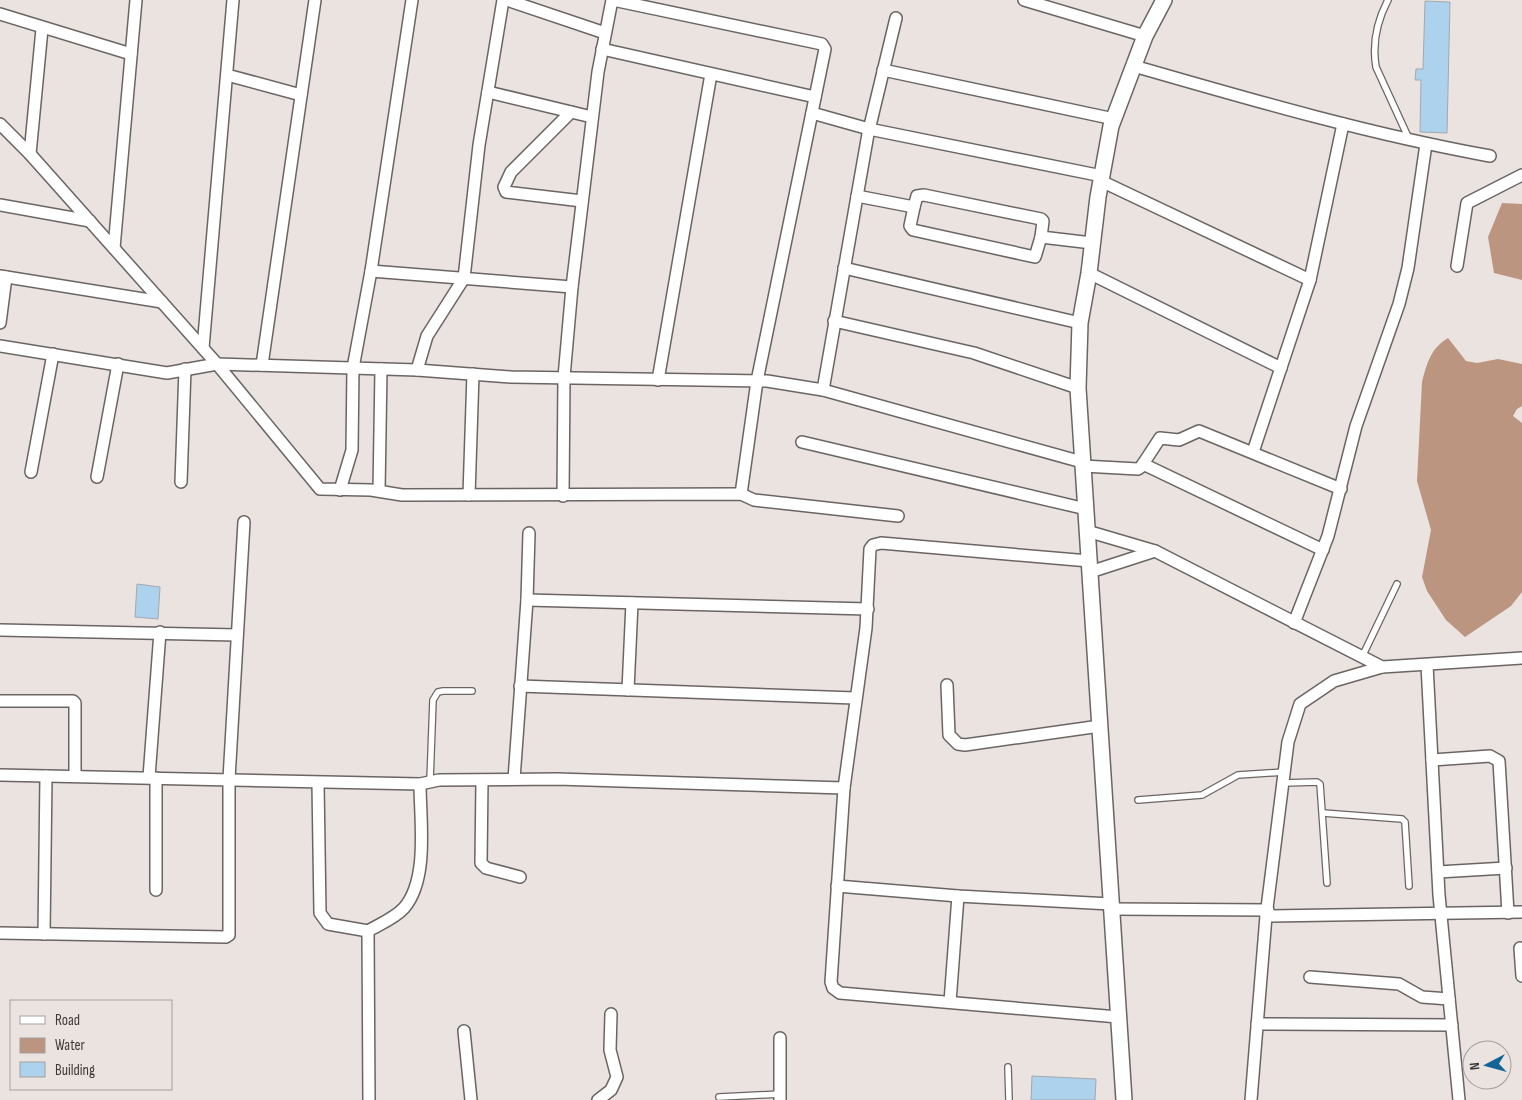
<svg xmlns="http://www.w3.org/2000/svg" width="1522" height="1100" viewBox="0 0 1522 1100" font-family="'Sofia Sans Condensed',sans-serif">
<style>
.water{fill:#bc9581}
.building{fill:#add2ee;stroke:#a3a8ac}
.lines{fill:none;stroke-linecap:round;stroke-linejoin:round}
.lane-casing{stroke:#6b6562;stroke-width:8}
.street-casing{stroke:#6b6562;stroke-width:14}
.secondary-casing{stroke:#6b6562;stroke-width:18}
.lane{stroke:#fff;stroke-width:5.5}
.street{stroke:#fff;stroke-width:11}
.secondary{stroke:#fff;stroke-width:15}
</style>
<rect width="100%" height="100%" fill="#eae3e0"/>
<g class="water">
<path d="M 1502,203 L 1522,204 L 1522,280 L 1494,273 L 1488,237 Z"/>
<path d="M 1448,338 L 1466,361 L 1477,363 L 1498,359 L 1522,364 L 1522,406 L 1517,409 L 1513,416 L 1522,423 L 1522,592 L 1511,606 L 1465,637 L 1446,620 L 1427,591 L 1422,577 L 1431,530 L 1417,481 L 1422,382 C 1427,363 1431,348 1448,338 Z"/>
</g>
<g class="building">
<path d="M 1425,1 L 1450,2 L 1447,133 L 1420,132 L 1421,80 L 1415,80 L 1416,69 L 1423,69 Z"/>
<path d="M 137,584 L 160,587 L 158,619 L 135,617 Z"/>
<path d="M 1032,1076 L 1096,1079 L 1095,1100 L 1031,1100 Z"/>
</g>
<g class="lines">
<g class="lane-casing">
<g id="lane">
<path d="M 1388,0 C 1377,21 1372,43 1376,67 L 1409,139"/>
<path d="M 1362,657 L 1397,584"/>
<path d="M 430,781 L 433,700 L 438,692 L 443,691 L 472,691"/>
<path d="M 1283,783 L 1317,782 L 1320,784 L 1327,883"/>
<path d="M 1138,800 L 1202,795 L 1238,775 L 1284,772"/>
<path d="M 1323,813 L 1402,819 L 1405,822 L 1409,886"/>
<path d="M 1008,1067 L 1009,1100"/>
<path d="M 719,1097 L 780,1094"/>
</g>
</g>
<g class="street-casing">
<g id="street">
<path d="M 507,0 L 605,33"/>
<path d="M 613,0 L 822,44 L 825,49 L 757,381 L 741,494"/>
<path d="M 1024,0 L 1145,36"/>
<path d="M 0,14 L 131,54"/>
<path d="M 602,49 L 815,97"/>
<path d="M 1134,66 C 1252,100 1369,134 1490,156"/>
<path d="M 883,70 L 1114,119"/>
<path d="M 227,75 L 301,95"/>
<path d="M 488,92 L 592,117"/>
<path d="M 571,112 L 511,172 L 504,187 L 506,192 L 582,201"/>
<path d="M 812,113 L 869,129 L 1102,176"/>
<path d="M 0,124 L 30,154 L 217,364 L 320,489 L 371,490 L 402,495 L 741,494 L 754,500 L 898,516"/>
<path d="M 30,154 L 42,29"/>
<path d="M 1101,181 L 1310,280"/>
<path d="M 857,196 L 914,207 L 917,196 L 924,195 L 1041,219 L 1043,221 L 1041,237 L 1092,243"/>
<path d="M 0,205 L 90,221"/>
<path d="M 914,207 L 910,226 L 913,230 L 1035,257 L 1041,237"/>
<path d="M 114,248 L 136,0"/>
<path d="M 1457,266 L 1467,203 L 1522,175"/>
<path d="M 844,268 L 1080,323"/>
<path d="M 371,271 L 572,287"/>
<path d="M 1089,273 L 1281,368"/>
<path d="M 0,276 L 162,302"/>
<path d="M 834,321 L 974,353 L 1078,388"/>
<path d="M 0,323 L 6,277"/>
<path d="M 0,346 L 167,373 L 217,364 L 417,370 L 511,377 L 767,381 L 823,390 L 1082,462"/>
<path d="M 203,348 L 233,0"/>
<path d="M 262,365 L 315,0"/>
<path d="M 417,370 L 427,336 L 464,278 L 479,145 L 503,0"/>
<path d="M 658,380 L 711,74"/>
<path d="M 823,390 L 868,134 L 896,18"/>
<path d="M 802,442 L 1086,509"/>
<path d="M 1253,452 L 1310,280 L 1343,124"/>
<path d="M 1143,464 L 1323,550"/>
<path d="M 1083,466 L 1138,469 L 1141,467 L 1160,438 L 1179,440 L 1199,431 L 1341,489"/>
<path d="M 31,472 L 53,354"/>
<path d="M 97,477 L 118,364"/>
<path d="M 181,482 L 185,369"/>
<path d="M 340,490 L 352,450 L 353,368 L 371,271 L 412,0"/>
<path d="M 379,491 L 381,369"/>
<path d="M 469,495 L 473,374"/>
<path d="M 563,496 L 564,377 L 572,287 L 598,72 L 612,0"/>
<path d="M 1087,531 L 1155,551 L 1382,667"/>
<path d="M 1089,561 L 881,543 L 873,545 L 870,549 L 866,628 L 844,788 L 831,982 L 833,988 L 840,993 L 1118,1017"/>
<path d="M 1090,572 L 1155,551"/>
<path d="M 527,600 L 868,609"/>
<path d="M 1294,623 L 1328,536 L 1356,426 L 1399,304 L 1408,268 L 1426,144"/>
<path d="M 0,630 L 237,635"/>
<path d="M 1427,665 L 1439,895 L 1459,1100"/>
<path d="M 947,685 L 949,735 L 958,744 L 965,745 L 1100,726"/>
<path d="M 520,686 L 855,698"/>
<path d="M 628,690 L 632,603"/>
<path d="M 0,701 L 73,701 L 75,703 L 75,776"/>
<path d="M 1432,760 L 1490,756 L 1499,761 L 1508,913"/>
<path d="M 0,775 L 420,784 L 439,780 L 557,779 L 844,788"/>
<path d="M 149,777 L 160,632"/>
<path d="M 514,779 L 527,600 L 529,533"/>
<path d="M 482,780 L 481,863 L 486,868 L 520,877"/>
<path d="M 318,783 L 320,913 L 328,924 L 368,931 L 369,1100"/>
<path d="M 1438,872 L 1506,868"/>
<path d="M 837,886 L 958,896 L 1111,904"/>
<path d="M 156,890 L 156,778"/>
<path d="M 1112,909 L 1268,910"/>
<path d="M 1266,916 L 1522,912"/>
<path d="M 368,931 C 380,924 395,918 404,908 C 429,879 420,820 420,784"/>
<path d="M 0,933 L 226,937 L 229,935 L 229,779 L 244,522"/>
<path d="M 44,934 L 46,776"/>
<path d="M 1520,948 L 1522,976"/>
<path d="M 1310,977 L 1399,984 L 1422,997 L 1449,999"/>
<path d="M 950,1002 L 958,896"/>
<path d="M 1257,1024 L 1452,1025"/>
<path d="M 464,1031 L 471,1100"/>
<path d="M 780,1038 L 780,1100"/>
<path d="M 598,1100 L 611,1090 L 617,1077 L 610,1050 L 611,1014"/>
<path d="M 1251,1100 L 1266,916 L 1288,742 L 1300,704 L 1334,681 L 1382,667 L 1522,658"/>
</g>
</g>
<g class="secondary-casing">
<path id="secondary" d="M 1124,1100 L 1078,388 L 1080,323 L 1089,273 L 1098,197 L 1111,126 L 1145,36 L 1164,0"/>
</g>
<use href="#lane" class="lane"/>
<use href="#street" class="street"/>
<use href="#secondary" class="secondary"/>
</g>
<rect x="10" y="1000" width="162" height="90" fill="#eae3e0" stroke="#a49f9d"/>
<rect x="20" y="1016" width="25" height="8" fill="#ffffff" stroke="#a49f9d"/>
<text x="55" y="1025" font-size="15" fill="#3c3938">Road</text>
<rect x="20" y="1038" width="25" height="15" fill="#bc9581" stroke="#a49f9d"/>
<text x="55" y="1050" font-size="15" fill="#3c3938">Water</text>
<rect x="20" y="1062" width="25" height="15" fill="#add2ee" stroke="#a49f9d"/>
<text x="55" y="1075" font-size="15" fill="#3c3938">Building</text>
<g transform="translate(1487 1065) rotate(264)"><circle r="24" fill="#eae3e0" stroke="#a49f9d"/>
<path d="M0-4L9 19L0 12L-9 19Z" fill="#146597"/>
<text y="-8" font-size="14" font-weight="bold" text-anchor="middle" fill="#3c3938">N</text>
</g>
</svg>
